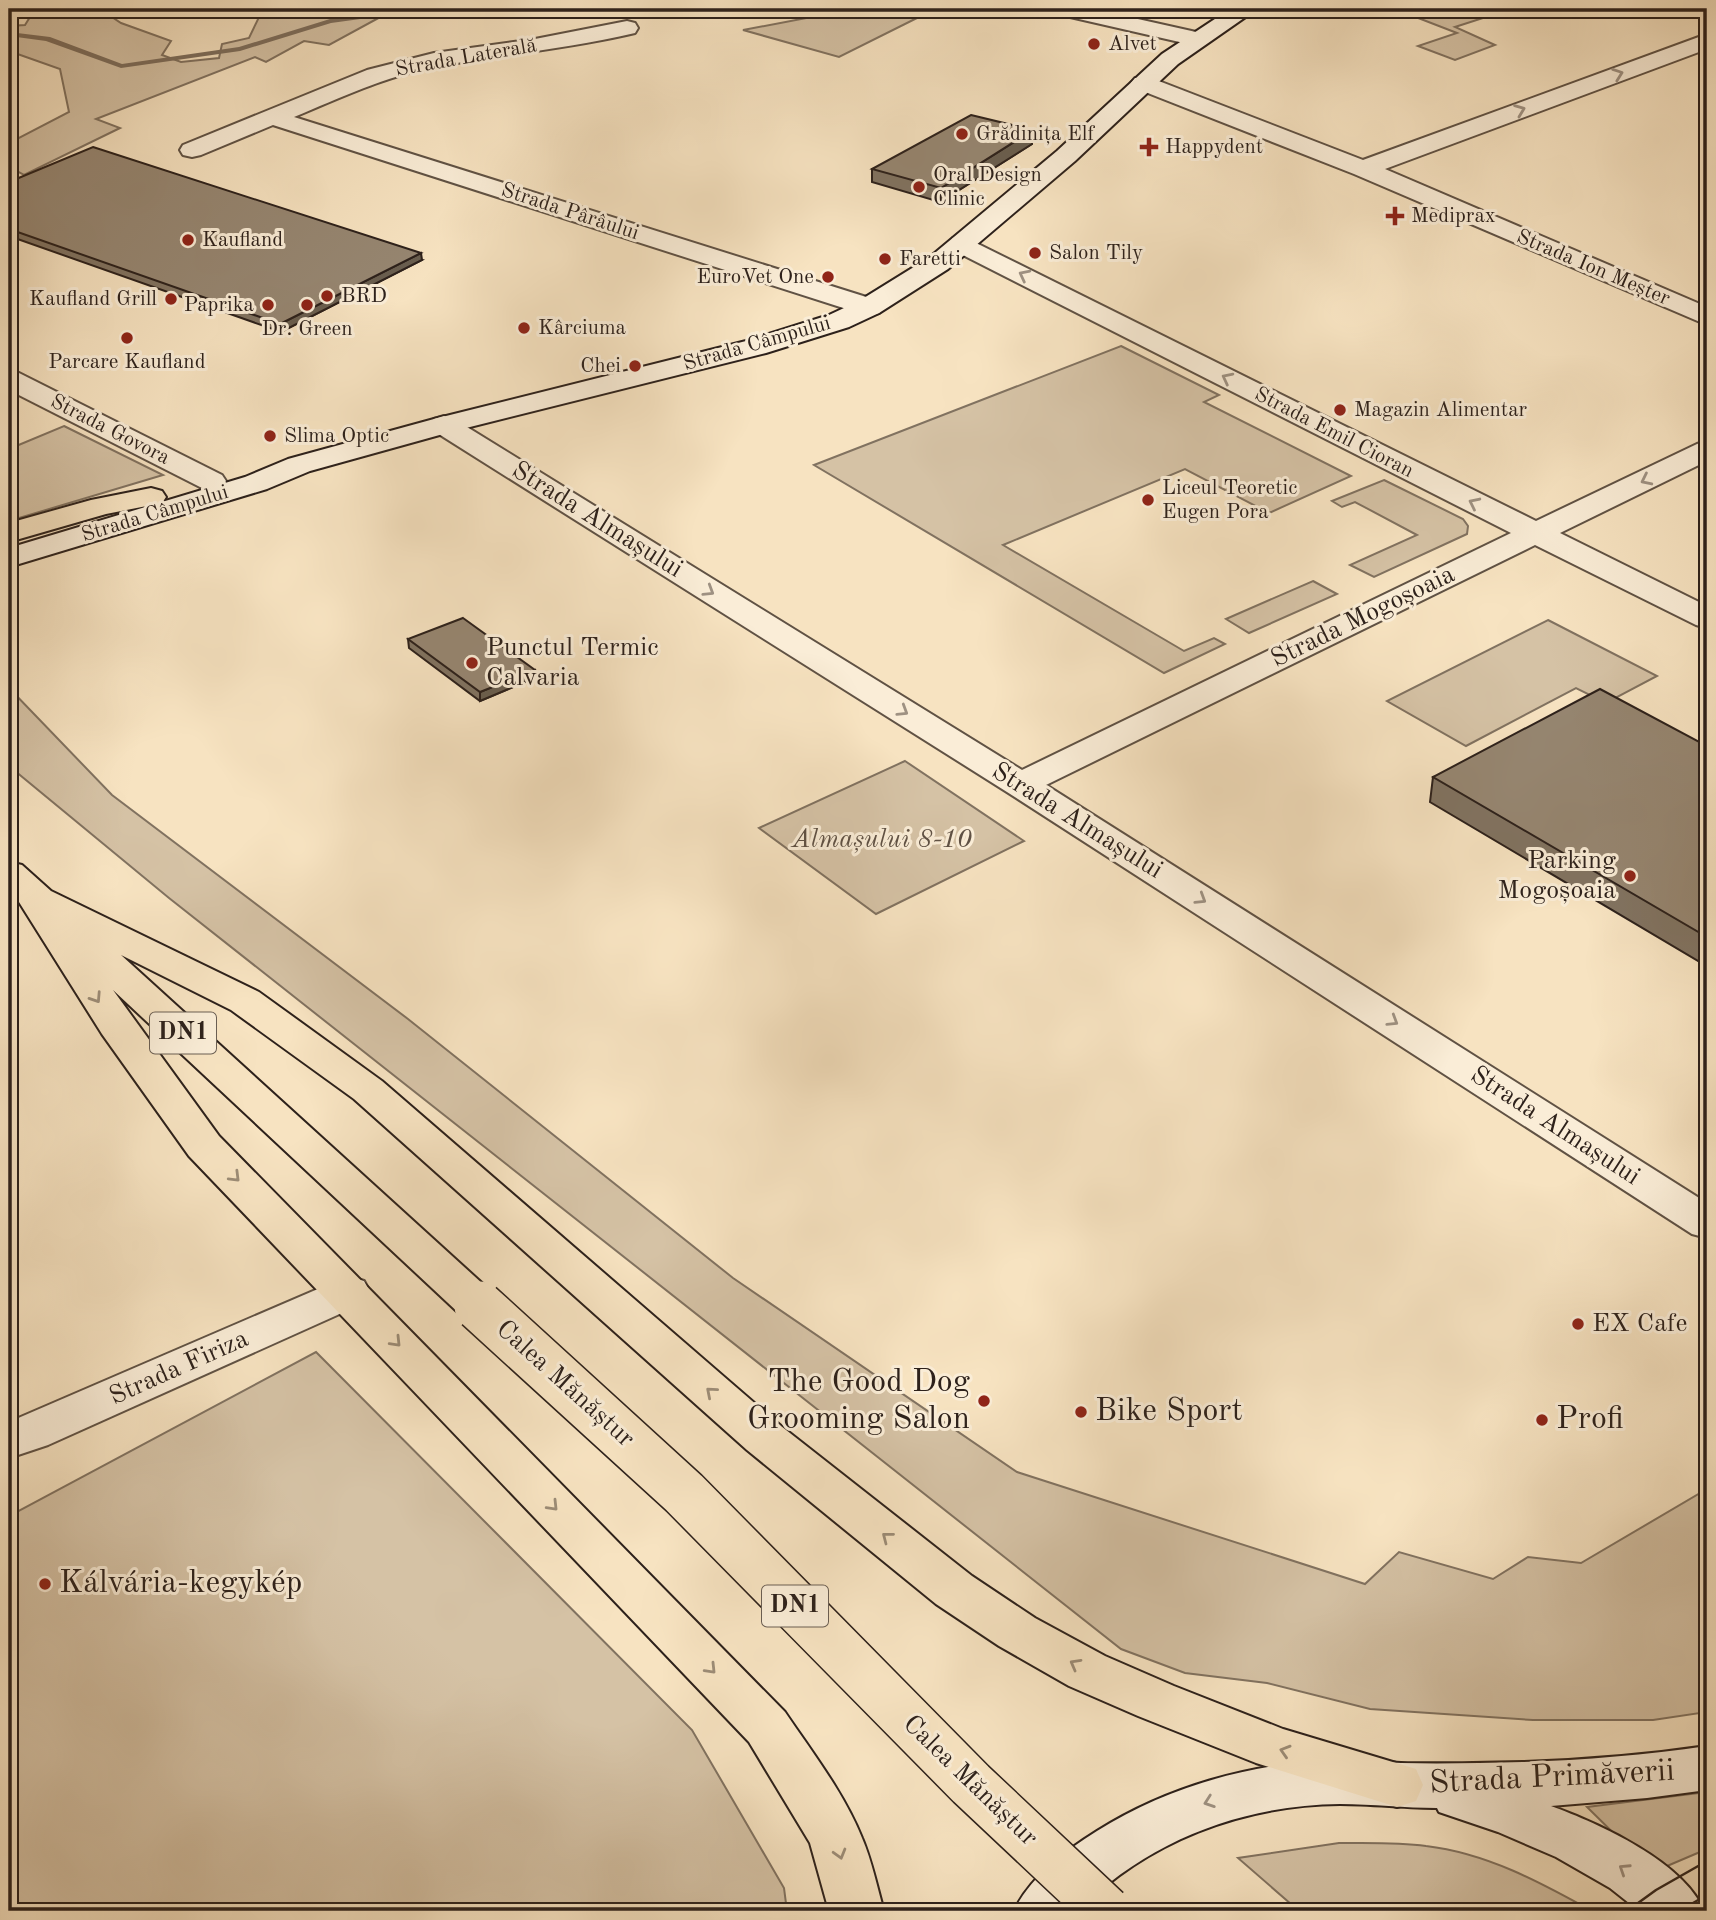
<svg xmlns="http://www.w3.org/2000/svg" width="1716" height="1920" viewBox="0 0 1716 1920" font-family="'Old Standard TT',serif">
<style>
.green{fill:#d5c2a5;stroke:#817260;stroke-width:2}
.lines{fill:none;stroke-linecap:round;stroke-linejoin:round}
.stream{fill:#7d6e5d;fill-rule:evenodd}
.minor-casing{stroke:#605244;stroke-width:4}
.secondary-casing{stroke:#2d211b;stroke-width:4}
.primary-casing{stroke:#2d211b;stroke-width:4}
.minor{fill:#faedd7;fill-rule:evenodd}
.secondary{fill:#faedd7;fill-rule:evenodd}
.primary{fill:#f7e3c1;fill-rule:evenodd}
.tram{stroke:#2d211b;stroke-width:2.5}
.primary-bridge-casing{stroke:#2d211b;stroke-width:52;stroke-linecap:butt}
.primary-bridge{stroke:#f7e3c1;stroke-width:49}
.wall{fill:#817361;stroke:#2d211b;stroke-width:2}
.shaded-wall{fill:#695e4f;stroke:#2d211b;stroke-width:2}
.building{fill:#968671;stroke:#2d211b;stroke-width:2}
.oneway{stroke:#9e9182}
.oneway2{stroke:#9c8c76}
.poi-dot{fill:#8f2418;stroke:#faedd7;stroke-width:2.5}
.labels{text-anchor:middle;dominant-baseline:central;stroke-width:6;stroke-linejoin:round;paint-order:stroke}
.far-poi-label{font-size:21px;fill:#2d211b;stroke:#faedd7;text-anchor:start}
.far-street-label{font-size:21px;fill:#2d211b;stroke:#faedd7}
.shield{fill:#faedd7;stroke:#6a5e53;stroke-width:2}
.shield-label{font-size:24px;font-weight:bold;fill:#2d211b}
.street-label{font-size:26px;fill:#2d211b;stroke:#faedd7}
.poi-label{font-size:26px;fill:#2d211b;stroke:#faedd7;text-anchor:start}
.park-label{font-size:26px;font-style:italic;fill:#5f5144;stroke:#faedd7}
.near-poi-label{font-size:32px;fill:#2d211b;stroke:#faedd7;text-anchor:start}
.near-street-label{font-size:32px;fill:#2d211b;stroke:#faedd7}
</style>
<rect width="100%" height="100%" fill="#f7e3c1"/>
<filter id="stains"><feTurbulence type="fractalNoise" baseFrequency=".00286" numOctaves="4"/><feColorMatrix values="0 0 0 0 .2 0 0 0 0 .09 0 0 0 0 .02 0 0 0 .5 -.17"/></filter>
<radialGradient id="worn" r=".72"><stop offset=".6" stop-color="#630" stop-opacity="0"/><stop offset="1" stop-color="#630" stop-opacity=".3"/></radialGradient>
<g class="green">
<path d="M 35,9 L 110,9 L 109,15 L 121,23 L 171,41 L 162,55 L 181,62 L 219,58 L 222,44 L 249,38 L 260,15 L 287,17 L 302,9 L 395,9 L 329,45 L 304,41 L 266,62 L 255,57 L 96,119 L 120,128 L 24,175 L 9,167 L 9,143 L 69,112 L 60,69 L 9,51 L 9,26 L 25,25 Z"/>
<path d="M 834,9 L 935,9 L 839,57 L 743,30 L 838,12 Z"/>
<path d="M 1409,9 L 1452,9 L 1480,19 L 1455,27 L 1495,45 L 1455,60 L 1418,46 L 1457,33 L 1400,11 Z"/>
<path d="M 1121,346 L 1219,395 L 1204,402 L 1351,476 L 1269,513 L 1185,469 L 1003,545 L 1184,651 L 1214,638 L 1225,644 L 1164,673 L 814,465 Z"/>
<path d="M 64,426 L 163,475 L 9,521 L 9,449 Z"/>
<path d="M 1384,480 L 1463,519 L 1468,526 L 1467,534 L 1374,577 L 1350,565 L 1417,535 L 1355,502 L 1342,507 L 1332,501 Z"/>
<path d="M 1313,581 L 1337,594 L 1249,633 L 1226,619 Z"/>
<path d="M 1548,620 L 1657,676 L 1606,703 L 1576,688 L 1466,746 L 1387,701 Z"/>
<path d="M 9,688 L 112,795 L 408,1019 L 733,1278 L 1017,1472 L 1365,1584 L 1399,1552 L 1493,1579 L 1528,1557 L 1581,1563 L 1707,1489 L 1707,1712 L 1653,1720 L 1533,1720 L 1370,1709 L 1267,1683 L 1185,1673 L 1121,1649 L 169,898 L 9,766 Z"/>
<path d="M 905,761 L 1024,841 L 876,914 L 759,828 Z"/>
<path d="M 316,1352 L 692,1730 L 784,1888 L 787,1911 L 9,1911 L 9,1516 Z"/>
<path d="M 1707,1792 L 1707,1849 L 1653,1872 L 1587,1807 Z"/>
<path d="M 1339,1843 C 1368,1843 1398,1842 1426,1846 C 1486,1853 1540,1882 1592,1911 L 1299,1911 L 1238,1858 Z"/>
</g>
<g class="lines">
<path class="stream" d="M 405,9 L 422,9 L 419,11 L 331,23 L 240,51 L 121,68 L 46,41 L 9,36 L 9,32 L 50,37 L 122,64 L 239,47 L 330,19 Z"/>
<g class="minor-casing">
<g id="minor">
<path d="M 1054,9 L 1093,9 L 1205,34 L 1208,39 L 1205,44 L 1197,46 L 1057,14 Z"/>
<path d="M 627,21 L 635,23 L 638,28 L 635,33 C 569,49 501,54 435,67 C 386,76 340,98 294,117 L 879,301 L 883,307 L 879,313 L 869,315 L 859,313 L 273,125 L 201,155 L 192,157 L 183,155 L 180,150 L 183,145 L 367,70 L 434,53 L 535,39 Z"/>
<path d="M 1707,34 L 1707,49 L 1385,169 L 1707,307 L 1707,325 L 1354,174 L 1135,88 L 1131,83 L 1135,78 L 1151,78 L 1363,160 Z"/>
<path d="M 962,236 L 1536,521 L 1697,444 L 1707,441 L 1707,461 L 1560,533 L 1707,606 L 1707,628 L 1696,625 L 1535,545 L 1046,785 L 1707,1203 L 1707,1238 L 1692,1234 L 1007,792 L 434,431 L 429,425 L 434,419 L 444,416 L 454,419 L 1022,770 L 1511,533 L 953,250 L 949,244 L 953,238 Z"/>
<path d="M 9,371 L 19,373 L 222,475 L 226,481 L 222,487 L 211,490 L 200,487 L 9,390 Z"/>
<path d="M 348,1276 L 364,1281 L 370,1292 L 364,1303 L 48,1445 L 9,1458 L 9,1422 Z"/>
</g>
</g>
<g class="secondary-casing">
<g id="secondary">
<path d="M 1230,9 L 1257,9 L 1178,64 L 1075,161 L 948,269 L 879,313 L 849,327 L 766,353 L 454,431 L 310,471 L 267,489 L 9,567 L 9,548 L 245,477 L 288,459 L 434,419 L 746,341 L 829,315 L 859,301 L 930,257 L 1057,151 L 1162,54 Z"/>
<path d="M 1689,9 L 1707,9 L 1707,18 L 1692,14 Z"/>
<path d="M 1707,1746 L 1707,1790 L 1647,1798 L 1551,1806 C 1600,1824 1684,1862 1704,1911 L 1639,1911 L 1610,1888 L 1556,1857 L 1498,1832 L 1439,1812 L 1437,1808 C 1405,1808 1373,1804 1340,1804 C 1242,1805 1147,1841 1078,1911 L 1014,1911 C 1030,1877 1065,1851 1097,1831 C 1167,1787 1249,1764 1332,1760 C 1355,1758 1378,1762 1401,1763 C 1441,1764 1482,1763 1523,1762 C 1584,1760 1646,1755 1707,1746 Z"/>
</g>
</g>
<g class="primary-casing">
<g id="primary">
<path d="M 151,488 L 162,491 L 166,497 L 162,503 L 106,514 L 9,542 L 9,523 L 91,500 Z"/>
<path d="M 9,862 L 22,865 L 51,891 L 259,992 L 382,1081 L 781,1426 L 972,1576 L 1035,1618 L 1105,1656 L 1174,1686 L 1283,1729 L 1416,1769 L 1423,1785 L 1416,1801 L 1397,1807 L 1256,1763 L 1138,1716 L 1069,1686 L 999,1646 L 936,1604 L 747,1450 L 354,1099 L 231,1010 L 121,955 L 495,1295 L 501,1306 L 495,1317 L 479,1322 L 463,1317 L 113,990 L 219,1136 L 785,1712 C 812,1752 844,1793 862,1838 C 872,1861 877,1887 884,1911 L 829,1911 L 810,1843 L 749,1742 L 189,1156 L 102,1034 L 19,902 L 9,893 Z"/>
</g>
</g>
<use href="#minor" class="minor"/>
<use href="#secondary" class="secondary"/>
<use href="#primary" class="primary"/>
<g class="tram">
<path d="M 1627,1911 L 1656,1890 L 1707,1861"/>
<path d="M 1679,1911 L 1707,1895"/>
</g>
<g class="primary-bridge-casing">
<path id="primary-bridge" d="M 479,1306 L 684,1493 L 971,1784 L 1106,1911"/>
</g>
<use href="#primary-bridge" class="primary-bridge"/>
</g>
<g class="wall">
<path d="M 1033,130 L 1032,144 L 940,202 L 872,182 L 872,169 Z"/>
<path d="M 9,182 L 422,260 L 281,332 L 9,236 Z"/>
<path d="M 408,639 L 535,678 L 480,701 L 409,648 Z"/>
<path d="M 1707,746 L 1707,964 L 1705,965 L 1430,802 L 1433,777 Z"/>
</g>
<g class="shaded-wall">
<path d="M 1033,130 L 1032,144 L 940,202 L 941,188 Z"/>
<path d="M 421,253 L 422,260 L 281,332 L 280,324 Z"/>
<path d="M 535,670 L 535,678 L 480,701 L 480,692 Z"/>
</g>
<g class="building">
<path d="M 971,115 L 1033,130 L 941,188 L 872,169 Z"/>
<path d="M 93,147 L 421,253 L 280,324 L 9,229 L 9,182 Z"/>
<path d="M 463,618 L 535,670 L 480,692 L 408,639 Z"/>
<path d="M 1600,689 L 1707,746 L 1707,937 L 1433,777 Z"/>
</g>
<defs><path id="oneway-chevron" d="M-2-3.5L2.5 0L-2 3.5" fill="none" stroke-width="1.6" stroke-linecap="round" stroke-linejoin="round" transform="scale(1.75)"/></defs>
<g class="oneway">
<use href="#oneway-chevron" transform="translate(1618 74) rotate(-20)"/>
<use href="#oneway-chevron" transform="translate(1520 110) rotate(-21)"/>
<use href="#oneway-chevron" transform="translate(1024 275) rotate(-153)"/>
<use href="#oneway-chevron" transform="translate(1227 378) rotate(-153)"/>
<use href="#oneway-chevron" transform="translate(1646 480) rotate(154)"/>
<use href="#oneway-chevron" transform="translate(1474 503) rotate(-154)"/>
<use href="#oneway-chevron" transform="translate(709 591) rotate(32)"/>
<use href="#oneway-chevron" transform="translate(903 711) rotate(32)"/>
<use href="#oneway-chevron" transform="translate(1201 899) rotate(32)"/>
<use href="#oneway-chevron" transform="translate(1393 1021) rotate(32)"/>
<use href="#oneway-chevron" transform="translate(1209 1802) rotate(161)"/>
<use href="#oneway-chevron" transform="translate(1624 1869) rotate(-147)"/>
</g>
<g class="oneway2">
<use href="#oneway-chevron" transform="translate(96 998) rotate(57)"/>
<use href="#oneway-chevron" transform="translate(235 1177) rotate(45)"/>
<use href="#oneway-chevron" transform="translate(396 1342) rotate(46)"/>
<use href="#oneway-chevron" transform="translate(711 1392) rotate(-139)"/>
<use href="#oneway-chevron" transform="translate(553 1506) rotate(46)"/>
<use href="#oneway-chevron" transform="translate(887 1537) rotate(-142)"/>
<use href="#oneway-chevron" transform="translate(1075 1664) rotate(-151)"/>
<use href="#oneway-chevron" transform="translate(711 1669) rotate(46)"/>
<use href="#oneway-chevron" transform="translate(1285 1751) rotate(-163)"/>
<use href="#oneway-chevron" transform="translate(840 1854) rotate(74)"/>
</g>
<g class="poi-dot">
<circle cx="1094" cy="44" r="7"/>
<circle cx="962" cy="134" r="7"/>
<path d="M1145.5 136.5h7v7h7v7h-7v7h-7v-7h-7v-7h7z"/>
<circle cx="919" cy="187" r="7"/>
<path d="M1391.5 205.5h7v7h7v7h-7v7h-7v-7h-7v-7h7z"/>
<circle cx="188" cy="240" r="7"/>
<circle cx="1035" cy="253" r="7"/>
<circle cx="885" cy="259" r="7"/>
<circle cx="828" cy="277" r="7"/>
<circle cx="327" cy="296" r="7"/>
<circle cx="171" cy="299" r="7"/>
<circle cx="268" cy="305" r="7"/>
<circle cx="307" cy="305" r="7"/>
<circle cx="524" cy="328" r="7"/>
<circle cx="127" cy="338" r="7"/>
<circle cx="635" cy="366" r="7"/>
<circle cx="1340" cy="410" r="7"/>
<circle cx="270" cy="436" r="7"/>
<circle cx="1148" cy="500" r="7"/>
<circle cx="472" cy="663" r="7"/>
<circle cx="1630" cy="876" r="7"/>
<circle cx="1578" cy="1324" r="7"/>
<circle cx="984" cy="1401" r="7"/>
<circle cx="1081" cy="1412" r="7"/>
<circle cx="1542" cy="1420" r="7"/>
<circle cx="45" cy="1584" r="7"/>
</g>
<g class="labels">
<g class="far-poi-label">
<text x="1108" y="44">Alvet</text>
<text x="976" y="134">Grădinița Elf</text>
<text x="1165" y="147">Happydent</text>
<text x="933" y="175">Oral Design<tspan x="933" dy="24">Clinic</tspan></text>
<text x="1411" y="216">Mediprax</text>
<text x="202" y="240">Kaufland</text>
<text x="1049" y="253">Salon Tily</text>
<text x="899" y="259">Faretti</text>
<text x="814" y="277" text-anchor="end">EuroVet One</text>
<text x="341" y="296">BRD</text>
<text x="157" y="299" text-anchor="end">Kaufland Grill</text>
<text x="254" y="305" text-anchor="end">Paprika</text>
<text x="538" y="328">Kârciuma</text>
<text x="307" y="329" text-anchor="middle">Dr. Green</text>
<text x="127" y="362" text-anchor="middle">Parcare Kaufland</text>
<text x="621" y="366" text-anchor="end">Chei</text>
<text x="1354" y="410">Magazin Alimentar</text>
<text x="284" y="436">Slima Optic</text>
<text x="1162" y="488">Liceul Teoretic<tspan x="1162" dy="24">Eugen Pora</tspan></text>
</g>
<g class="far-street-label">
<text transform="translate(466 58) rotate(-10)">Strada Laterală</text>
<text transform="translate(570 212) rotate(18)">Strada Pârâului</text>
<text transform="translate(1593 268) rotate(23)">Strada Ion Meșter</text>
<text transform="translate(757 344) rotate(-16)">Strada Câmpului</text>
<text transform="translate(110 430) rotate(27)">Strada Govora</text>
<text transform="translate(1334 433) rotate(27)">Strada Emil Cioran</text>
<text transform="translate(155 514) rotate(-17)">Strada Câmpului</text>
</g>
<g class="shield">
<rect x="150" y="1012.5" width="66" height="41" rx="5"/>
<rect x="762" y="1585.5" width="66" height="41" rx="5"/>
</g>
<g class="shield-label">
<text x="183" y="1033">DN1</text>
<text x="795" y="1606">DN1</text>
</g>
<g class="street-label">
<text transform="translate(597 520) rotate(32)">Strada Almașului</text>
<text transform="translate(1363 617) rotate(-26)">Strada Mogoșoaia</text>
<text transform="translate(1077 821) rotate(32)">Strada Almașului</text>
<text transform="translate(1555 1126) rotate(33)">Strada Almașului</text>
<text transform="translate(179 1368) rotate(-24)">Strada Firiza</text>
<text transform="translate(565 1384) rotate(42)">Calea Mănăștur</text>
<text transform="translate(970 1781) rotate(44)">Calea Mănăștur</text>
</g>
<g class="poi-label">
<text x="486" y="648">Punctul Termic<tspan x="486" dy="30">Calvaria</tspan></text>
<text x="1616" y="861" text-anchor="end">Parking<tspan x="1616" dy="30">Mogoșoaia</tspan></text>
<text x="1592" y="1324">EX Cafe</text>
</g>
<g class="park-label">
<text x="882" y="840">Almașului 8-10</text>
</g>
<g class="near-poi-label">
<text x="970" y="1383" text-anchor="end">The Good Dog<tspan x="970" dy="37">Grooming Salon</tspan></text>
<text x="1095" y="1412">Bike Sport</text>
<text x="1556" y="1420">Profi</text>
<text x="59" y="1584">Kálvária-kegykép</text>
</g>
<g class="near-street-label">
<text transform="translate(1552 1778) rotate(-3)">Strada Primăverii</text>
</g>
</g>
<rect width="1716" height="1920" fill="none" stroke="#f7e3c1" stroke-width="35"/>
<rect x="10" y="10" width="1695" height="1899" fill="none" stroke="#2d211b" stroke-width="3.5"/>
<rect x="18" y="18" width="1681" height="1885" fill="none" stroke="#2d211b" stroke-width="2"/>
<rect width="100%" height="100%" filter="url(#stains)"/>
<rect width="100%" height="100%" fill="url(#worn)"/>
</svg>
